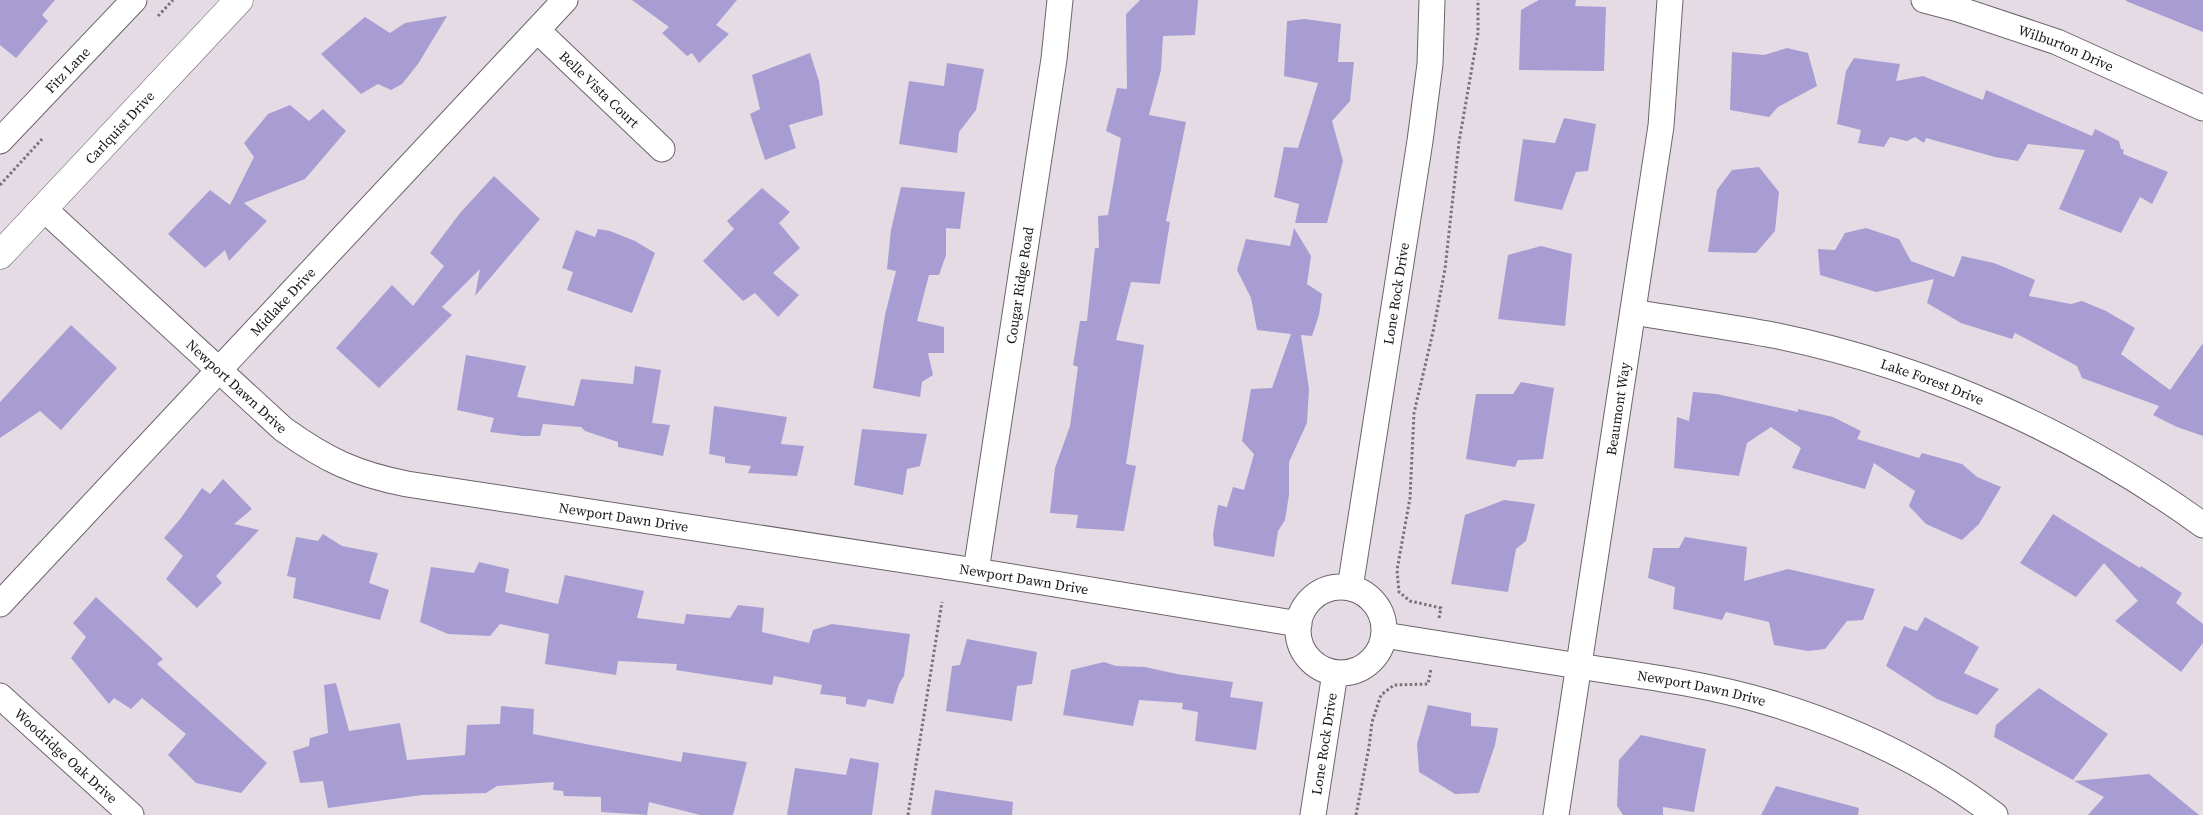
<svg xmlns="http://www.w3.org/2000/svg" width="2203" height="815" viewBox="0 0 2203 815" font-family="'Source Serif 4',serif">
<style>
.building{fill:#a89dd3}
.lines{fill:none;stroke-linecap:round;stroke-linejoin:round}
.street-casing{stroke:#6c646c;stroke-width:27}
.secondary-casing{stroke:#6c646c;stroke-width:29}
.path{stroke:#787278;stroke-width:3;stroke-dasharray:2.5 2.5;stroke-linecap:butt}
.street{stroke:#fff;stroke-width:25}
.secondary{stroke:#fff;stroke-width:28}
.labels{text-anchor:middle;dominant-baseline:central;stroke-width:4;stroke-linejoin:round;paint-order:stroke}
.street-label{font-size:14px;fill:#191619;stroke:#e5dbe4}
</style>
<rect width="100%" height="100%" fill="#e5dbe4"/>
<g class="building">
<path d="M 0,0 L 55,0 L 42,15 L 48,21 L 16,58 L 0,45 Z"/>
<path d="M 632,0 L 737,0 L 716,25 L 729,34 L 699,63 L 692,53 L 687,56 L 662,33 L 669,27 Z"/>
<path d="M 1140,0 L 1198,0 L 1195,35 L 1163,36 L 1161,70 L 1149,115 L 1186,122 L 1166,221 L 1170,222 L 1160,284 L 1131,282 L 1116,340 L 1144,345 L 1126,464 L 1136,466 L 1124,531 L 1076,528 L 1078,515 L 1050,513 L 1055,468 L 1070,426 L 1078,367 L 1073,365 L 1080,321 L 1087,321 L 1095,248 L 1099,248 L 1098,216 L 1108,215 L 1121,138 L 1106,131 L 1117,88 L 1127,89 L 1126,14 Z"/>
<path d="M 1539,0 L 1576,0 L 1575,6 L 1606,7 L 1604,71 L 1519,70 L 1521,10 Z"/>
<path d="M 2126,0 L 2203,0 L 2203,32 L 2126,1 Z"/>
<path d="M 447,16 L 418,64 L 402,84 L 391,90 L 378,84 L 361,94 L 321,54 L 365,17 L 390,33 L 405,23 Z"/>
<path d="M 1305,19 L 1341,24 L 1338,62 L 1354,62 L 1350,101 L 1332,121 L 1343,161 L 1327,223 L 1295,223 L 1299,204 L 1274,197 L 1284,147 L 1298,148 L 1318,83 L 1284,76 L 1287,21 Z"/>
<path d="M 1787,48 L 1808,53 L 1817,86 L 1778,107 L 1769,117 L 1730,110 L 1732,52 L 1764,55 Z"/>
<path d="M 810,53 L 819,81 L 823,115 L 789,125 L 796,148 L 765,160 L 750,114 L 760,109 L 752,75 Z"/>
<path d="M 1854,58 L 1900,64 L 1896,81 L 1923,76 L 1983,100 L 1986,90 L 2092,136 L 2095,129 L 2119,141 L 2121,149 L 2124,150 L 2123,154 L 2168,172 L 2152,204 L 2140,197 L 2121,233 L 2059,209 L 2085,150 L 2028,144 L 2018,161 L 1995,157 L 1926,138 L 1924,143 L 1915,137 L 1907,141 L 1890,137 L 1884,147 L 1858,143 L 1861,130 L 1837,124 L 1846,71 Z"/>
<path d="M 947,63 L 984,69 L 976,110 L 959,132 L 957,153 L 899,144 L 909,81 L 944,86 Z"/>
<path d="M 290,105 L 309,121 L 323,109 L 346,131 L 305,179 L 244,203 L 267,221 L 229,261 L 225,250 L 205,268 L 168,234 L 210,190 L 230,205 L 254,157 L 244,143 L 268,114 Z"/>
<path d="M 1564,118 L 1596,124 L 1588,171 L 1576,172 L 1562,210 L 1514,201 L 1523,139 L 1555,143 Z"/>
<path d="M 1759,167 L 1779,192 L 1775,231 L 1756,253 L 1708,252 L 1717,190 L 1732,170 Z"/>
<path d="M 494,176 L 540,219 L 475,296 L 480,269 L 442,307 L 452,315 L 379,388 L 336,348 L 392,285 L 413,306 L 444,266 L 430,253 L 460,213 Z"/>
<path d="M 901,187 L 965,192 L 960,229 L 946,228 L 946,255 L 939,275 L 929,275 L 917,321 L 944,327 L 944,353 L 928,353 L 933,375 L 922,382 L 920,397 L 873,388 L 885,315 L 896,271 L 887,269 L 891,230 Z"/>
<path d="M 762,188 L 790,212 L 779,223 L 800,248 L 773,273 L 799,295 L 778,317 L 755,293 L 743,301 L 703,261 L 734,229 L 727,221 Z"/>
<path d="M 1294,228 L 1311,256 L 1307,284 L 1322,294 L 1319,315 L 1312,336 L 1301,335 L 1309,389 L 1307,423 L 1289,462 L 1289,495 L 1285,520 L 1278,531 L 1274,557 L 1214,546 L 1213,534 L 1218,505 L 1227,507 L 1233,487 L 1244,490 L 1254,454 L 1242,441 L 1251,389 L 1272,388 L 1291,334 L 1257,330 L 1251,298 L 1237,270 L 1246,239 L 1290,246 Z"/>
<path d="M 1866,228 L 1899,239 L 1911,261 L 1954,277 L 1962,256 L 1994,263 L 2035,280 L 2029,296 L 2071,304 L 2082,301 L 2106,311 L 2135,328 L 2121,354 L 2170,390 L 2203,343 L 2203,436 L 2177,427 L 2153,415 L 2159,406 L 2082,378 L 2077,366 L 2015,333 L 2012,339 L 1961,323 L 1927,303 L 1934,279 L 1876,292 L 1820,275 L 1818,249 L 1835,250 L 1845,233 Z"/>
<path d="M 598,229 L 610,231 L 635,241 L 655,253 L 632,313 L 567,290 L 573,272 L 562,268 L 576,230 L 595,237 Z"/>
<path d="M 1541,246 L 1572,254 L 1565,326 L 1498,319 L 1508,255 Z"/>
<path d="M 71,325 L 117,368 L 61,430 L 40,411 L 0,438 L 0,402 Z"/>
<path d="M 466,355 L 526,366 L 517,397 L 574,406 L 581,379 L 633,384 L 635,366 L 661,370 L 652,423 L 670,425 L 663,456 L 618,447 L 618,442 L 585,431 L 581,427 L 543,424 L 540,436 L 523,436 L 490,432 L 494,418 L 457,410 Z"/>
<path d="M 1521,382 L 1554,388 L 1543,459 L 1518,460 L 1515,467 L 1466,459 L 1476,394 L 1513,394 Z"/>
<path d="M 1693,392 L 1717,394 L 1798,412 L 1798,409 L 1833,417 L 1861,431 L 1857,439 L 1919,458 L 1922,453 L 1962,464 L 1977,477 L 2001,487 L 1979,524 L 1962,540 L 1926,524 L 1909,506 L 1915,491 L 1874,463 L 1865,489 L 1792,468 L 1801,448 L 1771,427 L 1747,443 L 1739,476 L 1674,468 L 1677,417 L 1689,421 Z"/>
<path d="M 714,406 L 787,417 L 781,444 L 804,446 L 797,476 L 748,473 L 751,466 L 725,463 L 725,457 L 709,454 Z"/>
<path d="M 862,429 L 927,434 L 920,466 L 907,469 L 903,495 L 854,485 Z"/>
<path d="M 223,479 L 252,509 L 234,524 L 259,530 L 216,576 L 222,583 L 197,608 L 166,579 L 183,556 L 164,538 L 181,518 L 202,488 L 210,494 Z"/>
<path d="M 1504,500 L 1535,504 L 1526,541 L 1516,549 L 1508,592 L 1451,584 L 1465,515 Z"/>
<path d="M 2053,514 L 2140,568 L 2141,566 L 2182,593 L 2176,603 L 2203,624 L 2203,643 L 2181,672 L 2115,621 L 2138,601 L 2104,563 L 2076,597 L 2020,563 Z"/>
<path d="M 323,534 L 342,546 L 378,553 L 369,583 L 389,590 L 380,620 L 293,598 L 296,578 L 287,576 L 296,537 L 318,541 Z"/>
<path d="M 1685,537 L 1747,547 L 1744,581 L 1788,569 L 1875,589 L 1863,620 L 1847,621 L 1825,649 L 1808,651 L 1774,645 L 1769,622 L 1726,612 L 1722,620 L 1673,609 L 1675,587 L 1648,578 L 1653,548 L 1679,548 Z"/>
<path d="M 479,562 L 509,569 L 505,592 L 558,604 L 565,575 L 644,591 L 637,618 L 684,624 L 686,614 L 730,618 L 738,605 L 764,608 L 762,632 L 809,643 L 813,630 L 832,624 L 910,634 L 904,676 L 899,684 L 893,704 L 868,699 L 865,707 L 846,704 L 846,697 L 820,694 L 822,685 L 774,676 L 772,685 L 676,670 L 677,664 L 618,661 L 616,675 L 545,664 L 549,634 L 500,624 L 490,636 L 448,634 L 420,622 L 431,567 L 474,573 Z"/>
<path d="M 96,597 L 163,659 L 157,664 L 267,763 L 241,793 L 196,783 L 168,755 L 186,734 L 142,698 L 131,709 L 114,698 L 109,704 L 71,658 L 86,637 L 73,623 Z"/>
<path d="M 1925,617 L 1979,647 L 1964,673 L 1999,689 L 1977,715 L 1937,699 L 1886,666 L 1904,626 L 1917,631 Z"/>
<path d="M 967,639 L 1037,652 L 1032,684 L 1017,686 L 1012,721 L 946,711 L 952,666 L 960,665 Z"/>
<path d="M 1104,662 L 1116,666 L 1145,667 L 1177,674 L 1233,682 L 1230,697 L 1263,702 L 1256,750 L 1195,741 L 1198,712 L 1182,709 L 1183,703 L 1139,700 L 1133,726 L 1063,715 L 1071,670 Z"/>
<path d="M 336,683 L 349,731 L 400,723 L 407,760 L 465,755 L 467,725 L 500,724 L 501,706 L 534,709 L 533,734 L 681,762 L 683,752 L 747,762 L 733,815 L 700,815 L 649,802 L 647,815 L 601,812 L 601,797 L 564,796 L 563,791 L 553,790 L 554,782 L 497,786 L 486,793 L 422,795 L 328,808 L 323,781 L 300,783 L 293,751 L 309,746 L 310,738 L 328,733 L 324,685 Z"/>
<path d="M 2039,688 L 2108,734 L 2073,780 L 1994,737 L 1996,725 Z"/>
<path d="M 1428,705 L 1471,713 L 1471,726 L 1498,728 L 1495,745 L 1479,793 L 1455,794 L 1419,772 L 1417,744 Z"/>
<path d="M 1641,735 L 1706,749 L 1694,812 L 1663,807 L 1663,815 L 1623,815 L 1617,806 L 1619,760 Z"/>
<path d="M 850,758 L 879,763 L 872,815 L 787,815 L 795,768 L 846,775 Z"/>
<path d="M 2149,774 L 2199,815 L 2088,815 L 2104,797 L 2074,781 Z"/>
<path d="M 1776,786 L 1859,808 L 1858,815 L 1761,815 Z"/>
<path d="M 935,790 L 1013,802 L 1012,815 L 931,815 Z"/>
</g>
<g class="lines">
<g class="street-casing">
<g id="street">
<path id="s1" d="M 1924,0 L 1958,9 L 2057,42 L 2203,108"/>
<path id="s2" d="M 537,30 L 662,149"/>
<path id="s3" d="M 0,141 L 134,0"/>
<path id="s4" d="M 44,209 L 283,429 C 326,460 356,474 407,484 L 976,571 L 1299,624"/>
<path id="s5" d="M 1633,312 C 1681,320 1730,327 1778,336 C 1931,368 2077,434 2203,525"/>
<path id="s6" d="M 976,571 L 1054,59 L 1060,0"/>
<circle cx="1341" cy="630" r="43"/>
<path id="s7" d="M 1350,588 L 1420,141 L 1430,64 L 1432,0"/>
<path id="s8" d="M 0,604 L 565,0"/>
<path id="s9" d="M 1384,635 C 1457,647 1530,658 1604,670 C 1658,678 1713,686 1767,702 C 1849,726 1927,763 1995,815"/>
<path id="s10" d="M 0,696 L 131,815"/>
<path id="s11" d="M 1313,815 L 1335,673"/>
<path id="s12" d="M 1556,815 L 1661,126 L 1670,0"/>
</g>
</g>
<g class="secondary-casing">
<g id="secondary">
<path id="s13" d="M 0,255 L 239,0"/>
</g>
</g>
<g class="path">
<path d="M 158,16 L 173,0"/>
<path d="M 0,185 L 42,139"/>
<path d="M 1439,618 L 1441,608 L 1410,601 L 1399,592 L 1397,570 L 1410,498 L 1414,413 L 1433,332 L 1445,269 L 1459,142 L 1478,33 L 1478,0"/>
<path d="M 908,815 L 942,602"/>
<path d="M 1356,815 L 1369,747 L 1372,722 L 1381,695 L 1394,685 L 1428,684 L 1431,669"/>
</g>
<use href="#street" class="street"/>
<use href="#secondary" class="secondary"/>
</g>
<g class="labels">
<g class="street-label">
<text stroke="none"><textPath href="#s1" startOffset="150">Wilburton Drive</textPath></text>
<text stroke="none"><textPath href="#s3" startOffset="98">Fitz Lane</textPath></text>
<text stroke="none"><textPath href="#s2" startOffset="86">Belle Vista Court</textPath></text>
<text stroke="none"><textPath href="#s13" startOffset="175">Carlquist Drive</textPath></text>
<text stroke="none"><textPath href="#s6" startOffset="289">Cougar Ridge Road</textPath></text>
<text stroke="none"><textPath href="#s7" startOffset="298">Lone Rock Drive</textPath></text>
<text stroke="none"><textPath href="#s8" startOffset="414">Midlake Drive</textPath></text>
<text stroke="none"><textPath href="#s5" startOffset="308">Lake Forest Drive</textPath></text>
<text stroke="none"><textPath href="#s4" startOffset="262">Newport Dawn Drive</textPath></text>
<text stroke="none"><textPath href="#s12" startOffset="411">Beaumont Way</textPath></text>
<text stroke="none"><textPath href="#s4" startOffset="681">Newport Dawn Drive</textPath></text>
<text stroke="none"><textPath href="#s4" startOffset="1086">Newport Dawn Drive</textPath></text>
<text stroke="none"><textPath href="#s9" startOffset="322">Newport Dawn Drive</textPath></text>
<text stroke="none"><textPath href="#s11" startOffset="72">Lone Rock Drive</textPath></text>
<text stroke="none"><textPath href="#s10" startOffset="89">Woodridge Oak Drive</textPath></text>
</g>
</g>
</svg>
